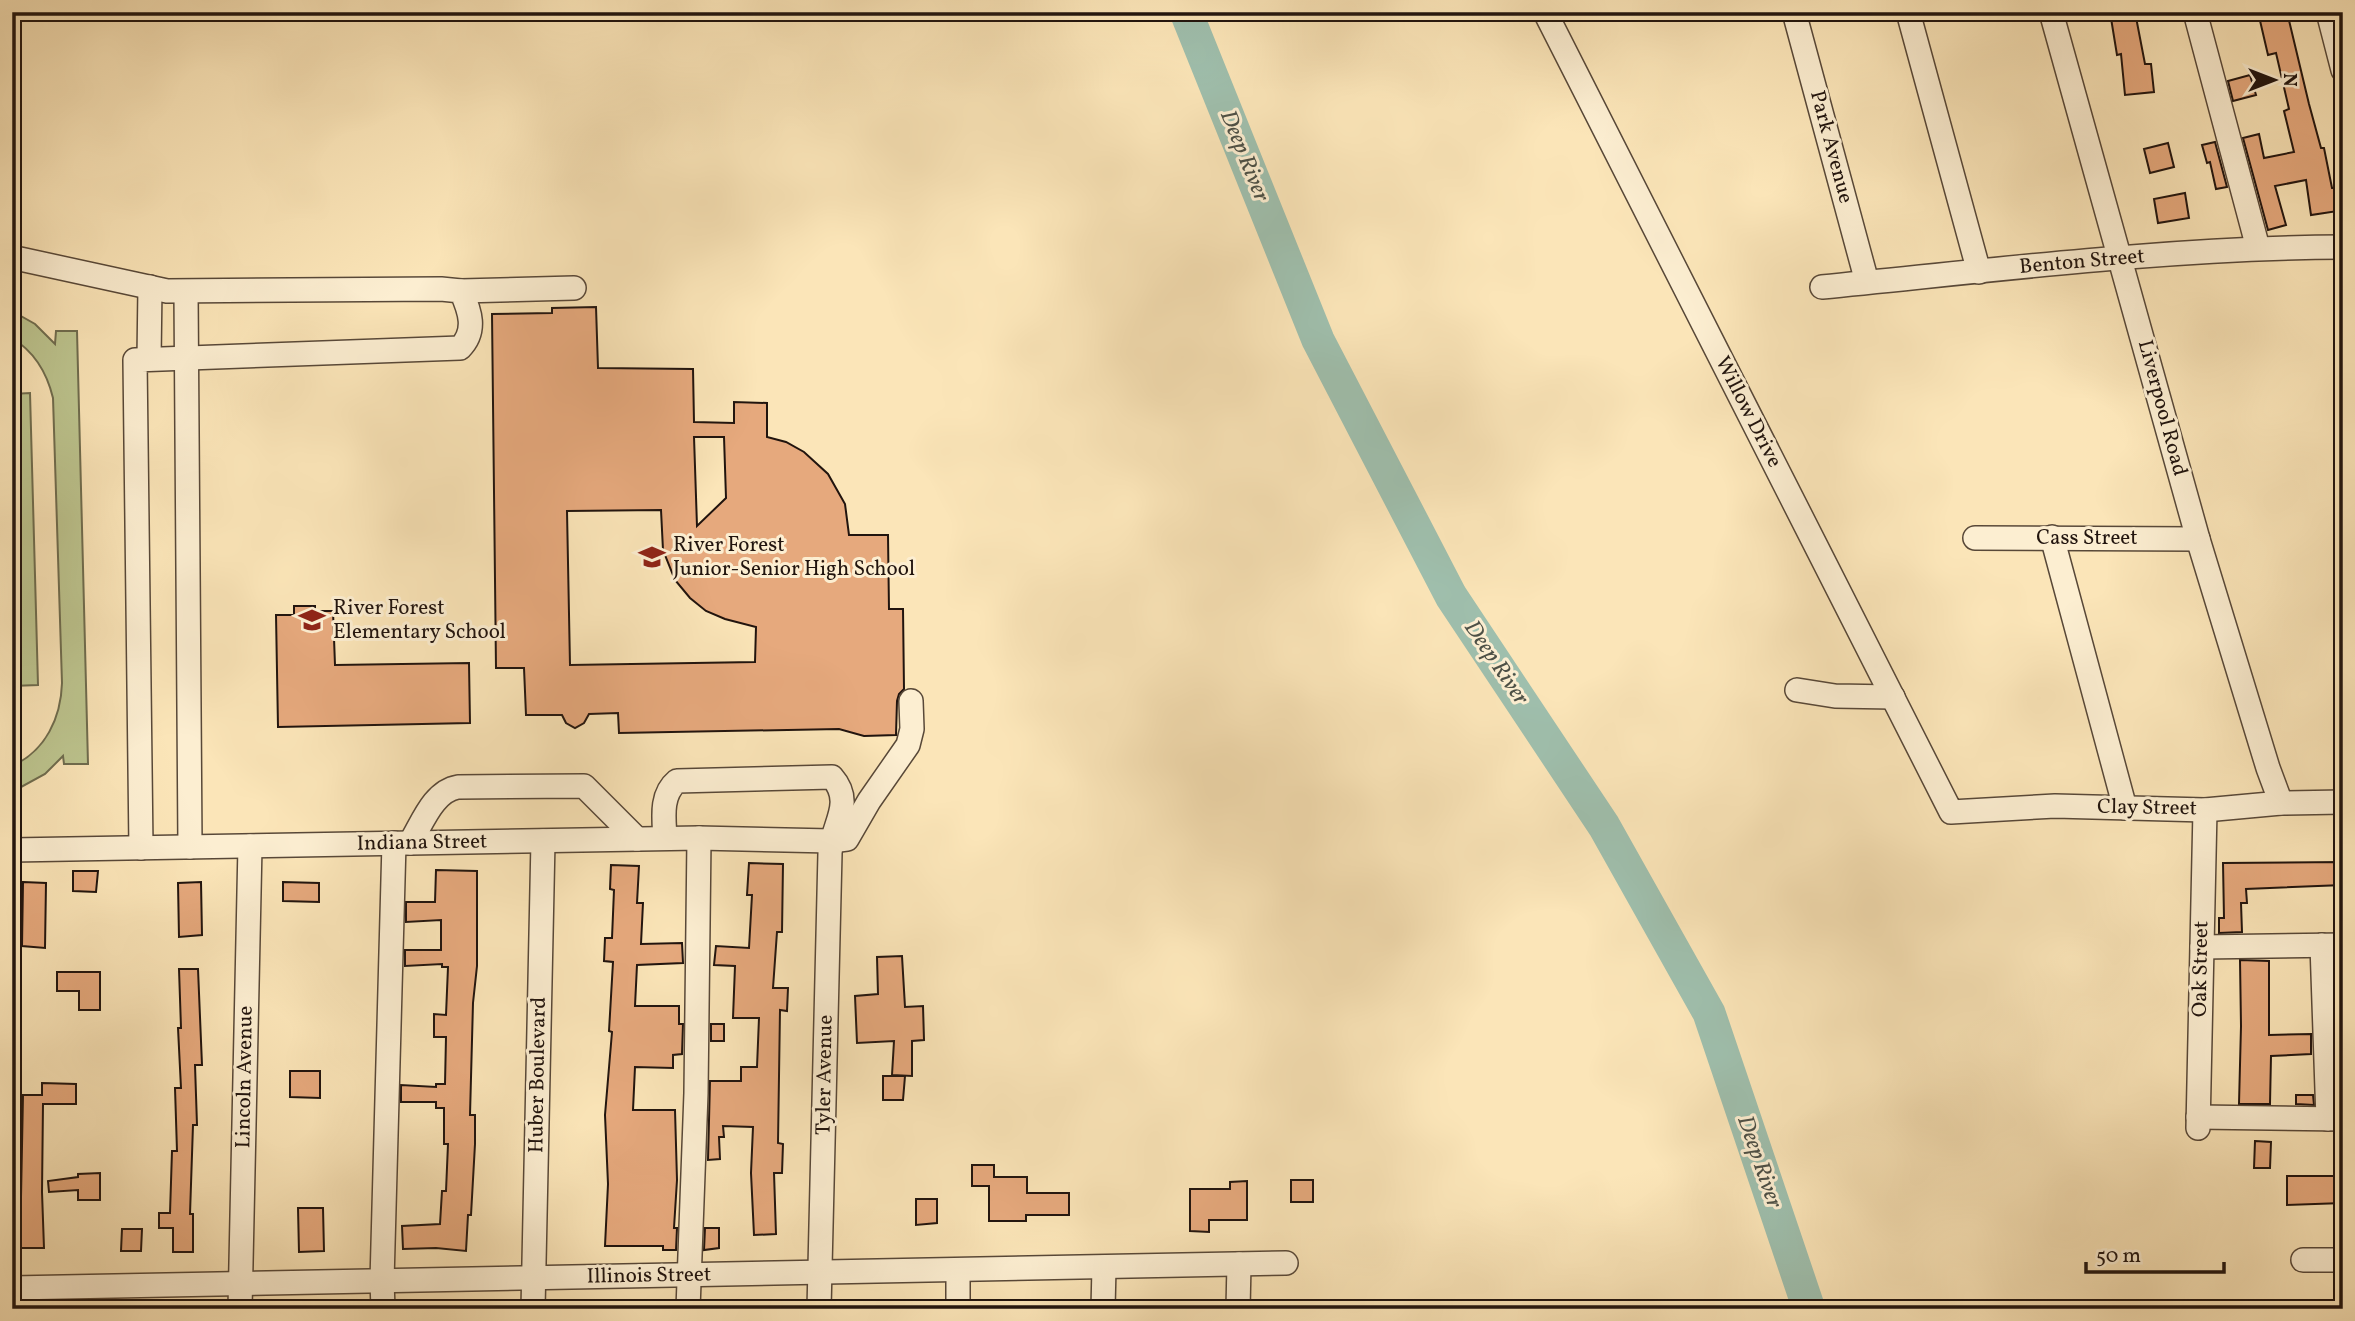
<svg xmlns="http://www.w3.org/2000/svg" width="2355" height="1321" viewBox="0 0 2355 1321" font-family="Vollkorn,serif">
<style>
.green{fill:#bdc58f;stroke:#6f6c4e;stroke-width:2}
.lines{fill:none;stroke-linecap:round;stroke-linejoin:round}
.river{stroke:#9fbfad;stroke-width:33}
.building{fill:#e6a97d;stroke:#21140e;stroke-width:2;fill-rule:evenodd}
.minor-casing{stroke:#584838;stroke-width:26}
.minor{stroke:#fceed1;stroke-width:23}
.labels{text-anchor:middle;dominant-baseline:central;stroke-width:6;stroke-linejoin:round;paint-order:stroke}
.street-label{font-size:21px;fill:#21140e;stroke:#fceed1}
.poi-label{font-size:21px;fill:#21140e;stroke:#fceed1;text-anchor:start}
.water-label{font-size:23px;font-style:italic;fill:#4d5046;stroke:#fceed1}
</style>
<rect width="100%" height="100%" fill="#fbe5b8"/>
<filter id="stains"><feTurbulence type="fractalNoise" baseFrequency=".00286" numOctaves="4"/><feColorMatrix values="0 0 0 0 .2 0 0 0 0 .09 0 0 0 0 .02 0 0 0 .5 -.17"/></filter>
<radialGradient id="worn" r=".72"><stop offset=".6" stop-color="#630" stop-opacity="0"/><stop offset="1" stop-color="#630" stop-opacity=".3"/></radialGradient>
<g class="green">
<path d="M 12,311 L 35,324 L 55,344 L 56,331 L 77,331 L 88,764 L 64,764 L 63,756 L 45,774 L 12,792 L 12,766 C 46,751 61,717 62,683 L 53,398 C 47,373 35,352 12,338 Z"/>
<path d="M 30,393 L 38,685 L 12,686 L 12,394 Z"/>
</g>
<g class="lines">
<path class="river" d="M 1186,12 L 1318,340 L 1451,596 L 1604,826 L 1709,1013 L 1809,1309"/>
</g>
<g class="building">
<path d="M 2110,12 L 2135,12 L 2145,64 L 2151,64 L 2154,92 L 2125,95 L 2121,54 L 2117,55 Z"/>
<path d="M 2258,12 L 2287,12 L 2309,104 L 2321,148 L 2324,148 L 2332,188 L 2335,188 L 2338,211 L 2311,215 L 2306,180 L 2275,186 L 2286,225 L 2268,230 L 2243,138 L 2259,134 L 2264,158 L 2294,152 L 2284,111 L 2289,109 L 2276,53 L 2268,55 Z"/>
<path d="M 2250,75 L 2256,95 L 2233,101 L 2228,81 Z"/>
<path d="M 2215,142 L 2227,187 L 2216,189 L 2210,162 L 2207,163 L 2202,145 Z"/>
<path d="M 2168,143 L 2174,167 L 2150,173 L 2144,149 Z"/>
<path d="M 2185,193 L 2189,218 L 2158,223 L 2154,199 Z"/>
<path d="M 596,307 L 598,368 L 693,369 L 694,422 L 734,423 L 734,402 L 767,403 L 767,437 L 786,442 L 804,452 L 828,474 L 845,504 L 849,535 L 888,535 L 889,609 L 903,609 L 904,689 L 899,694 L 897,701 L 896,735 L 864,736 L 839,729 L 619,733 L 618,713 L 589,714 L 584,723 L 575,728 L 566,723 L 562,715 L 526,715 L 524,668 L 496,668 L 492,314 L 552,313 L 552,308 ZM 694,437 L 724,437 L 726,498 L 697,526 ZM 661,510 L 663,550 L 675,580 L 690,598 L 706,611 L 725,619 L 756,627 L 755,662 L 570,665 L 567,511 Z"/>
<path d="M 294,606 L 315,606 L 315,611 L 333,611 L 335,665 L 469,663 L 470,723 L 278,727 L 276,615 L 294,615 Z"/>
<path d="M 2343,862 L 2343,885 L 2246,889 L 2247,903 L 2241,903 L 2242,932 L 2219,933 L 2219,918 L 2224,918 L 2223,863 Z"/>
<path d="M 749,863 L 783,864 L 782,932 L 777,932 L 773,988 L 788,988 L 787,1011 L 780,1010 L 778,1143 L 783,1144 L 782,1173 L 774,1173 L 776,1234 L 754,1235 L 751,1173 L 753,1127 L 723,1126 L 724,1137 L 719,1137 L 720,1159 L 708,1160 L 710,1081 L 741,1081 L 741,1067 L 757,1067 L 759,1018 L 733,1018 L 735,966 L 714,965 L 716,946 L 749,948 L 752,895 L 747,895 Z"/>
<path d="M 611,865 L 639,866 L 637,903 L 643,903 L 641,944 L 682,943 L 683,963 L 637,965 L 635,1006 L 679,1006 L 679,1024 L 683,1024 L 682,1054 L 673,1055 L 673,1068 L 635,1067 L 633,1110 L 675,1110 L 677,1180 L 674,1228 L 677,1228 L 676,1250 L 663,1250 L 663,1246 L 605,1246 L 608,1184 L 605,1115 L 612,1032 L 609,1031 L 613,962 L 604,961 L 605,938 L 612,938 L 614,890 L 610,889 Z"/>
<path d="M 436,870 L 477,871 L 477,966 L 473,1003 L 470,1115 L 475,1115 L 475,1144 L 471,1215 L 468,1215 L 466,1251 L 436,1248 L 403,1249 L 402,1226 L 440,1224 L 442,1191 L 446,1191 L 448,1144 L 444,1144 L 444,1108 L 436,1108 L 436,1102 L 401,1102 L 401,1085 L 436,1087 L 436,1084 L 445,1084 L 446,1037 L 434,1037 L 434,1014 L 446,1015 L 448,967 L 442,967 L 442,964 L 405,966 L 405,950 L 441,950 L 441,920 L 406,922 L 406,902 L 435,902 Z"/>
<path d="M 73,871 L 98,871 L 96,892 L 73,891 Z"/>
<path d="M 23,882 L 46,883 L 45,948 L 22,946 Z"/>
<path d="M 201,882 L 202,935 L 179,937 L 178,883 Z"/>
<path d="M 283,882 L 319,883 L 319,902 L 283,901 Z"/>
<path d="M 902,956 L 905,1007 L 923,1006 L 924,1040 L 912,1041 L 912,1076 L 892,1075 L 894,1041 L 857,1043 L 855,996 L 878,994 L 877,957 Z"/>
<path d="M 2240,960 L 2269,961 L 2269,1035 L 2311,1034 L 2311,1054 L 2271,1056 L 2270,1104 L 2239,1104 L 2241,1026 Z"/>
<path d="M 179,969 L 198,969 L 202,1065 L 195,1065 L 197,1125 L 193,1125 L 190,1214 L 193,1214 L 193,1252 L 173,1252 L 173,1228 L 159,1228 L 159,1213 L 170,1213 L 172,1151 L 177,1151 L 175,1088 L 181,1088 L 178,1028 L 181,1028 Z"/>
<path d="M 57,972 L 100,972 L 100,1010 L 79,1010 L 79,991 L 57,991 Z"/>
<rect x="711" y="1024" width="13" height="17"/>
<path d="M 290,1071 L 320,1071 L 320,1098 L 290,1097 Z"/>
<path d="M 883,1076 L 905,1076 L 903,1100 L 883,1100 Z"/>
<path d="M 42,1083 L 76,1084 L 76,1104 L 43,1104 L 42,1192 L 44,1248 L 20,1248 L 23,1095 L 42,1095 Z"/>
<path d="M 2296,1095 L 2313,1095 L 2314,1105 L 2296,1104 Z"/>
<path d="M 2255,1141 L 2271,1142 L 2270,1168 L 2254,1168 Z"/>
<path d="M 972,1165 L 994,1165 L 994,1177 L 1027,1177 L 1027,1193 L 1069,1193 L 1069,1215 L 1026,1215 L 1026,1221 L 989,1221 L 989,1186 L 972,1186 Z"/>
<path d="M 100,1173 L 100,1200 L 78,1200 L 78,1190 L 49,1192 L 48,1181 L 78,1177 L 78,1174 Z"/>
<path d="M 2287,1176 L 2343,1176 L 2343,1203 L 2287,1205 Z"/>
<rect x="1291" y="1180" width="22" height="22"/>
<path d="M 1247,1181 L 1247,1220 L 1209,1220 L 1209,1232 L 1190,1231 L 1190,1189 L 1230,1189 L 1230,1182 Z"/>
<path d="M 916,1199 L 937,1199 L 937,1223 L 916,1225 Z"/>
<path d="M 298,1208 L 323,1208 L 324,1251 L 299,1252 Z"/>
<path d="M 705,1228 L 719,1228 L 719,1248 L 704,1250 Z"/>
<path d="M 122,1229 L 142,1229 L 141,1251 L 121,1251 Z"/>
</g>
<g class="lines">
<g class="minor-casing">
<g id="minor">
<path d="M 1545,12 L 1951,812 L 2055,806 L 2205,810 L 2281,803 L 2343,802"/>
<path d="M 1794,12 L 1867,282"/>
<path d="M 1908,12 L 1979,272"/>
<path d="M 2051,12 L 2198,539 L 2268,768 L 2281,803"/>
<path d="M 2195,12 L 2258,248"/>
<path d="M 2328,12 L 2343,70"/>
<path d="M 12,261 L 20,259 L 167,291 L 441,289 L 461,291 C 470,311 477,331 460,348 L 135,360 L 141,848"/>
<path d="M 1822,287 C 1995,270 2169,248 2343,247"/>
<path d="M 461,291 L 574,288"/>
<path d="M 186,292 L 190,847"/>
<path d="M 149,359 L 150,287"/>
<path d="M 2052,537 L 2125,808"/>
<path d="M 1975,538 L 2198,539"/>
<path d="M 1797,690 L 1835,696 L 1893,697"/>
<path d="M 665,838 C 664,819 660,795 677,781 L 832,777 C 855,803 832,825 830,853 L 819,1309"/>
<path d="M 410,843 C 422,824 433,791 458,787 L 584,786 L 637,839"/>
<path d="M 12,850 L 699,838 L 831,841 L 847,839 L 869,801 L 908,745 L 912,729 L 911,701"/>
<path d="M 2322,945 L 2328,1119"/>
<path d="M 2202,947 L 2343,945"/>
<path d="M 2198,1117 L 2343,1119"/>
<path d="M 2198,1128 L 2205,810"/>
<path d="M 2303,1260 L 2343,1260"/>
<path d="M 12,1288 L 1286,1263"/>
<path d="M 240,1309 L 250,846"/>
<path d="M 383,1309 L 382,1281 L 394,843"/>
<path d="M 533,1309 L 543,841"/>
<path d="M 688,1309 L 696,1093 L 699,838"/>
<path d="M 958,1309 L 958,1270"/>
<path d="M 1103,1309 L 1104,1267"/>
<path d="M 1238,1309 L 1239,1264"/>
</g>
</g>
<use href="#minor" class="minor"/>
</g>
<defs>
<g id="school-bare" transform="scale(2.1)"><path d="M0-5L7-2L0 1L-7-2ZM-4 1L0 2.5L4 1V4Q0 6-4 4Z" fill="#8f2418" stroke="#fceed1" stroke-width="2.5" paint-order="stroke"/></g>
</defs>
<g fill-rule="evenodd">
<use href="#school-bare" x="652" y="557"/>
<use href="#school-bare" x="312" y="620"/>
</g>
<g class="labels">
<g class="street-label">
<text transform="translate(1831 147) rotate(75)">Park Avenue</text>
<text transform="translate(2082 262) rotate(-5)">Benton Street</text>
<text transform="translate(2162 408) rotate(75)">Liverpool Road</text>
<text transform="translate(1748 412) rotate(63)">Willow Drive</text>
<text x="2087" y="538">Cass Street</text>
<text transform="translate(2147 808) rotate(1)">Clay Street</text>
<text transform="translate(422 843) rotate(-1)">Indiana Street</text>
<text transform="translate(2201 969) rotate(-89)">Oak Street</text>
<text transform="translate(538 1075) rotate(-89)">Huber Boulevard</text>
<text transform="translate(825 1075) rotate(-89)">Tyler Avenue</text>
<text transform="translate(245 1077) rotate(-89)">Lincoln Avenue</text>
<text transform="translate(649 1276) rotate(-1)">Illinois Street</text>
</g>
<g class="poi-label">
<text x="673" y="545">River Forest<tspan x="673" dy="24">Junior-Senior High School</tspan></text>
<text x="333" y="608">River Forest<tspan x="333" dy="24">Elementary School</tspan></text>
</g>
<g class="water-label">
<text transform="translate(1244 156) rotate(68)">Deep River</text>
<text transform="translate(1496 663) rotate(56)">Deep River</text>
<text transform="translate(1759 1162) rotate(71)">Deep River</text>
</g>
</g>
<rect width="2355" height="1321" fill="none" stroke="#fbe5b8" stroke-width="42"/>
<rect x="14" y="14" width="2327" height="1293" fill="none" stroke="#21140e" stroke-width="3.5"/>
<rect x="21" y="21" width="2313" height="1279" fill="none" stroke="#21140e" stroke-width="2"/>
<g transform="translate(2274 80) rotate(90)" stroke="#fceed1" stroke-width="5" paint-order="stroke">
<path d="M0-5L12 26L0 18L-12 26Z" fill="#21140e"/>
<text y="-10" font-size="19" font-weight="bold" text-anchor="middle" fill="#21140e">N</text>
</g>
<path d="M2086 1262v10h138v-10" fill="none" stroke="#21140e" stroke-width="3.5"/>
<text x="2096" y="1262" font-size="21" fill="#21140e" stroke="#fceed1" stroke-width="5" paint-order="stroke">50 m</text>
<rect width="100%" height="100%" filter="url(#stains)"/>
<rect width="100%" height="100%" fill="url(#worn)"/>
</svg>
